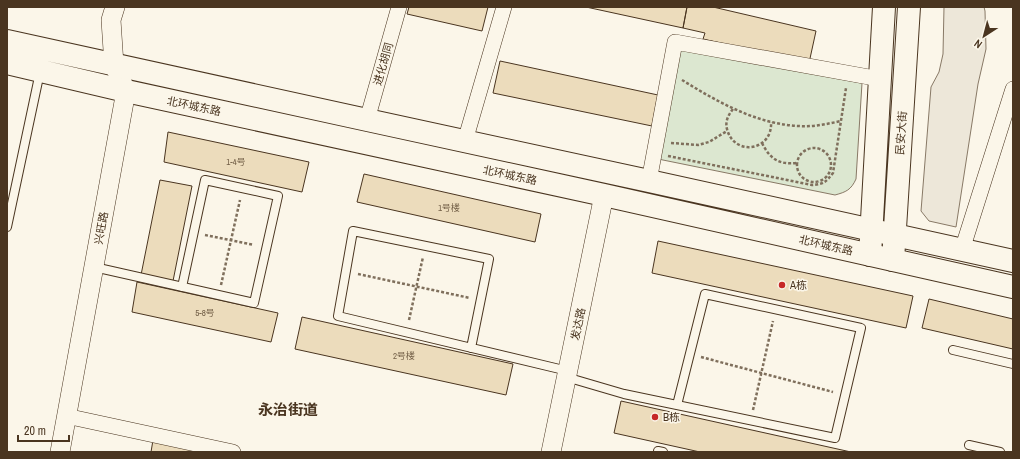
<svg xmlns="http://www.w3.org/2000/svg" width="1020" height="459" font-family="'Archivo Narrow','Noto Sans SC',sans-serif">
<rect width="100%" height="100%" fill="#fbf6e9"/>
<path fill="#dce7d0" stroke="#887966" d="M680 49 862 83 856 179C851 190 846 192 835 195L658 159Z"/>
<path fill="#ede7d9" stroke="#887966" d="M944 7H984L985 11 986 49 978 84 956 227 929 221 921 211 931 87 939 72 943 54Z"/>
<path fill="#ecdcbc" stroke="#4a3520" d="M409 7H488L482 31 407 14Z
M586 7H687L683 28Z
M687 7H713L816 31 809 63 703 39 705 33 683 28Z
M500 61 658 95 652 126 493 93Z
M168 132 309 162 302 192 164 162Z
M364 174 541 214 535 242 357 202Z
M160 180 192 186 173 281 141 275Z
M658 241 913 296 906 328 652 273Z
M137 282 278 313 271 342 132 312Z
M929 299 1013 319V349L922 328Z
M302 317 513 364 506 395 295 349Z
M621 401 851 452H700L614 433Z
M153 440 207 452H151Z"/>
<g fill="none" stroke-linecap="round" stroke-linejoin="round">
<defs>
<path id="service" d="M7 227 40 72
M94 267 254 303 278 196 205 180 182 287
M471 348 489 259 353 231 338 316 568 371
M953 350 1013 364
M566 377 624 394 835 438 861 328 705 294 677 405
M969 445 1000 452
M658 452V451L663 452"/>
<path id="minor" d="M367 120 399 7
M465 141 504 7
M649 181 675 42 880 79
M962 250 1013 89
M66 416 233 452"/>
<path id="tertiary" d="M60 452 126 91 114 65 111 20 115 7
M551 452 604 195"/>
<path id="secondary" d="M870 255 884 7
M893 260 909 7"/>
<path id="primary" d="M7 41 367 120 649 181 1013 261
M7 63 126 91 604 195 1013 287"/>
</defs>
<use href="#service" stroke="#4a3520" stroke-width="10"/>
<use href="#minor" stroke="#4a3520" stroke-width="16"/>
<use href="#tertiary" stroke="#4a3520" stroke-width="20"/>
<use href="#secondary" stroke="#4a3520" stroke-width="24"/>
<use href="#primary" stroke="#4a3520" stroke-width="24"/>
<path stroke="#7f6f5c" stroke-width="2.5" stroke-dasharray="3 2" stroke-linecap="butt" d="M682 80C718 102 756 124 799 126 813 127 827 124 841 121
M733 109C728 115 725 122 727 129 734 157 773 151 771 122
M671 143 698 145 709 142 727 131
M762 143C770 159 779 165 797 163
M797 165a17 17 0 1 1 34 0a17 17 0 1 1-34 0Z
M668 156 812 185C824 184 826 182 833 173L846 88
M205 235 254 245
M358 274 470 298
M221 285 240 200
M409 320 423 257
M701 357 833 392
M753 410 773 321"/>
<use href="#service" stroke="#fbf6e9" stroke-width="8"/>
<use href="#minor" stroke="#fbf6e9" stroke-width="15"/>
<use href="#tertiary" stroke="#fbf6e9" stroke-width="19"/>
<use href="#secondary" stroke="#fbf6e9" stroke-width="22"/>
<use href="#primary" stroke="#fbf6e9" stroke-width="22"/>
</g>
<g fill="#c62828" stroke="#fbf6e9" stroke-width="1.5">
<circle cx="782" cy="285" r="4"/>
<circle cx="655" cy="417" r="4"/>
</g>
<g text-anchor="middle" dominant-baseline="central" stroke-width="3" stroke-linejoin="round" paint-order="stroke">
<g font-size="9" fill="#725f47">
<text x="236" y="162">1-4号</text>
<text x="449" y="208">1号楼</text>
<text x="205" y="313">5-8号</text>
<text x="404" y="356">2号楼</text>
</g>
<g font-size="11" fill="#4a3520" stroke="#fbf6e9">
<text transform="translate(383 64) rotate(-74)">进化胡同</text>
<text transform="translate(194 106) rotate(12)">北环城东路</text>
<text transform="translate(901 133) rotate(-86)">民安大街</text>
<text transform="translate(510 175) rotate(12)">北环城东路</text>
<text transform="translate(101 228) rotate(-80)">兴旺路</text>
<text transform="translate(826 245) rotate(13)">北环城东路</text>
<text transform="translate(578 324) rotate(-78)">发达路</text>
</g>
<g font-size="11" fill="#4a3520" stroke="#fbf6e9" text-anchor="start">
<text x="790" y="285">A栋</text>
<text x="663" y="417">B栋</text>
</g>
<g font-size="15" font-weight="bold" fill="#4a3520" stroke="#fbf6e9">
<text x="288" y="409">永治街道</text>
</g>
</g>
<rect width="1020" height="459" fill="none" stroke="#4a3520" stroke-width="16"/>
<g transform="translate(984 36) rotate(216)" stroke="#fbf6e9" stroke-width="3" paint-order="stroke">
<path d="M0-3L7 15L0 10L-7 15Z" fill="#4a3520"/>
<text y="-6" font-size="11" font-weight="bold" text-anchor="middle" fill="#4a3520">N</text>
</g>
<path d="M18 435v6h51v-6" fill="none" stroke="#4a3520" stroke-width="2"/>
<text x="24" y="435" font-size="12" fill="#4a3520" stroke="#fbf6e9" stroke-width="3" paint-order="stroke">20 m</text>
</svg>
